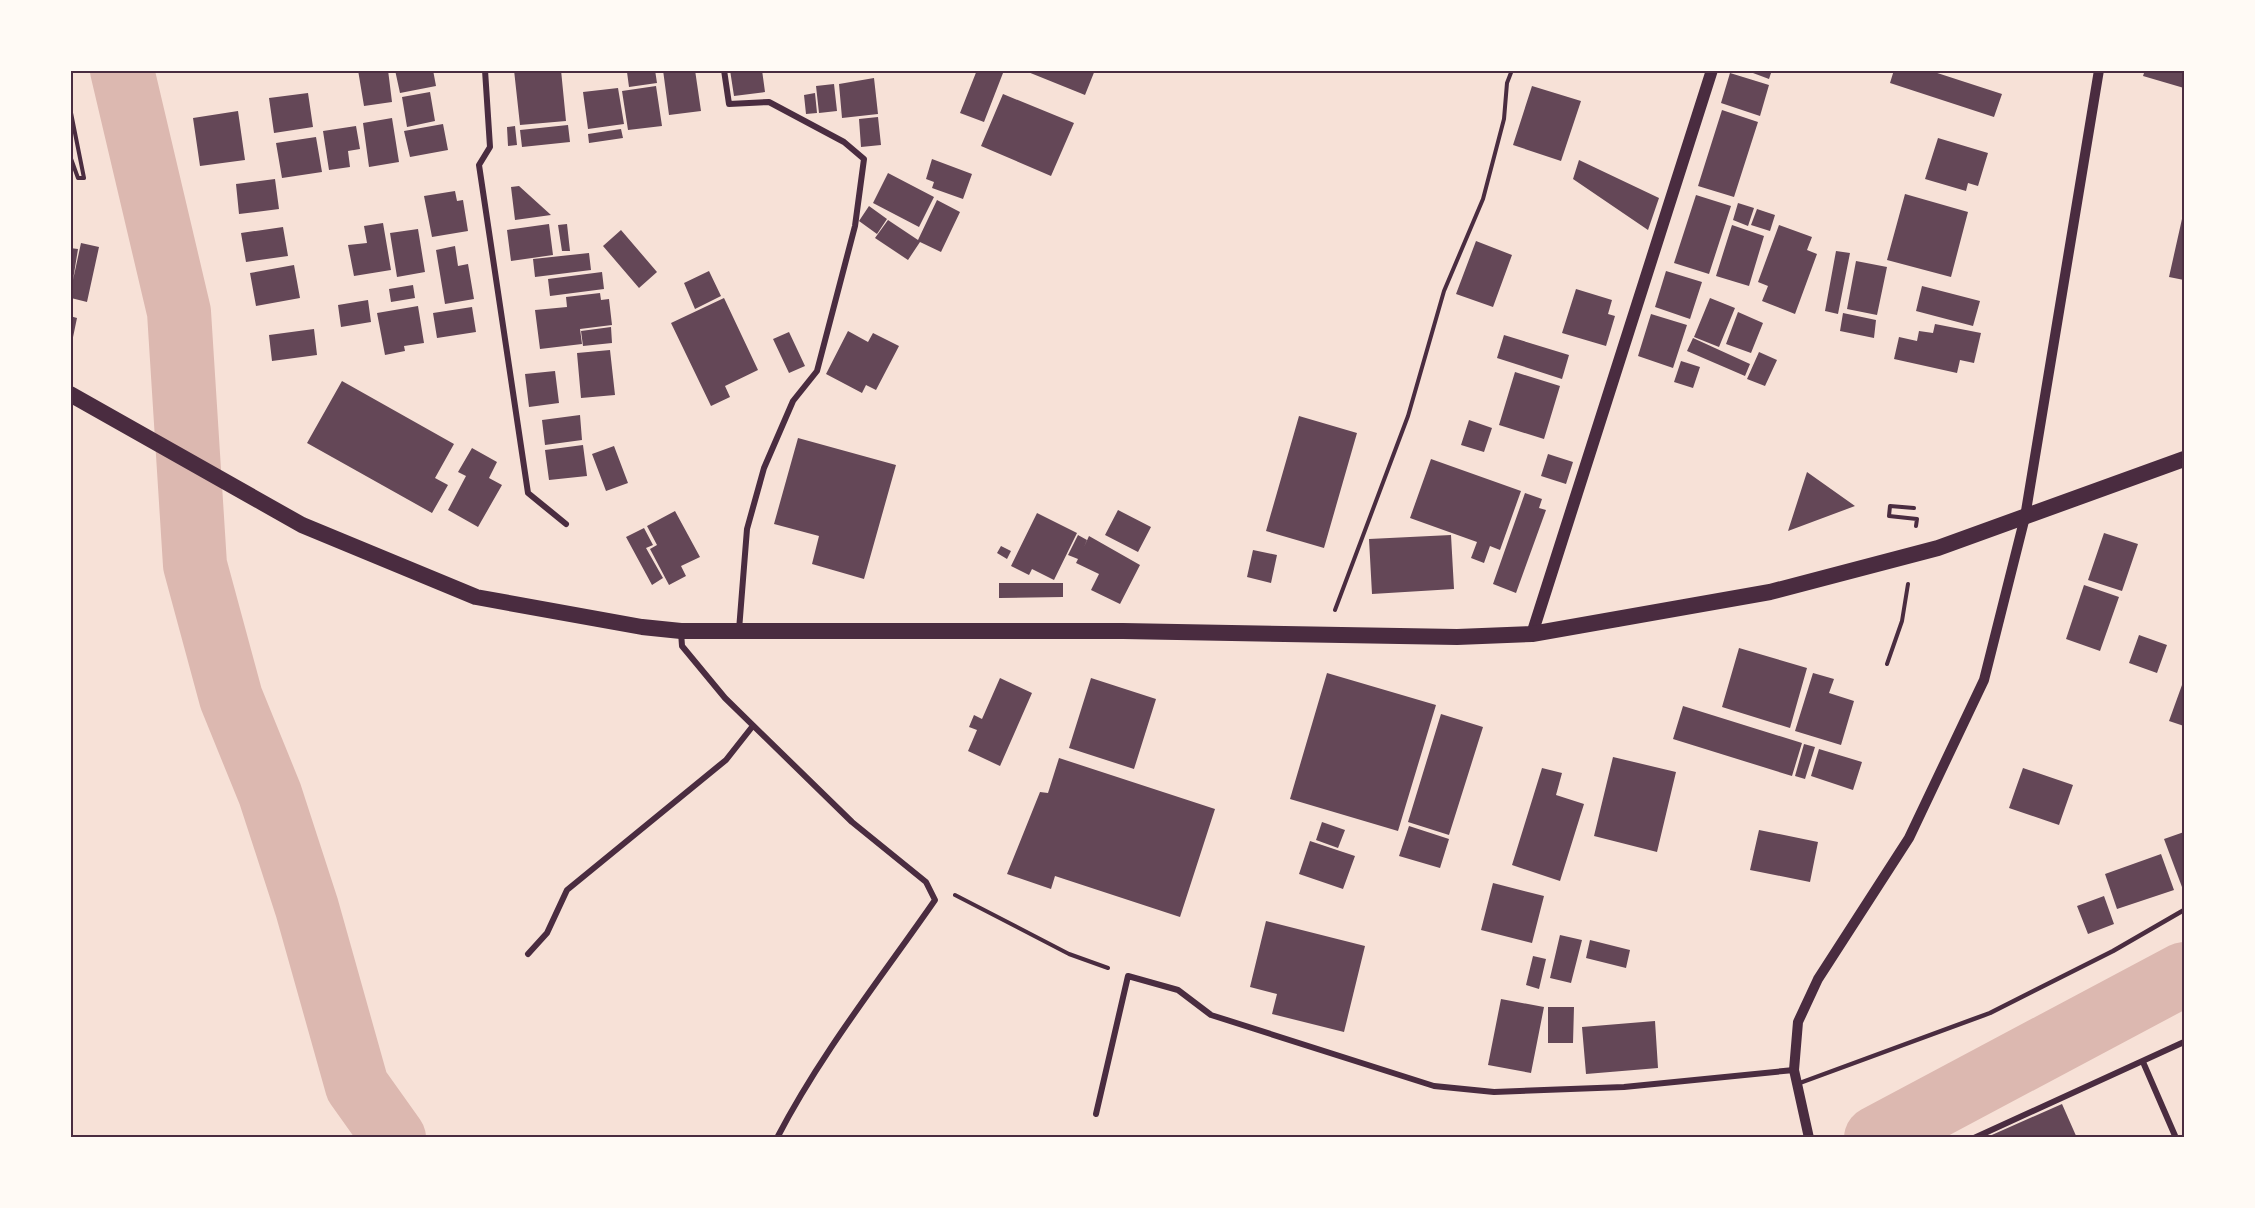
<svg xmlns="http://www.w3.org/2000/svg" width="2255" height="1208" font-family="Roboto,sans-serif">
<rect width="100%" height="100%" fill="#f7e1d7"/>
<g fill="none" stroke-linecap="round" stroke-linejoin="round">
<path stroke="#dcb8b0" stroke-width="64" d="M122 70 179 312 195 565 231 698 270 794 307 908 357 1086 394 1138
M1876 1138 2184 974"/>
</g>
<path fill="#644757" d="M358 70H388L392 102 364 106Z
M395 70H433L436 86 400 93Z
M514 70H561L566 121 520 125Z
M655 70 657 83 629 87 627 72Z
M663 70H695L701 111 669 115Z
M730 70H762L765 92 734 96Z
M977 70 1003 73 984 122 960 113Z
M1023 70H1095L1085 95Z
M1745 70H1772L1769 79Z
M1894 70H1928L2002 94 1994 117 1890 83Z
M2145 70H2184V88L2143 76Z
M1730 73 1769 85 1760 116 1721 103Z
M874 78 878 114 842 118 839 84Z
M834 84 837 111 819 113 816 86Z
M656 86 662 126 628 130 622 91Z
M1532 86 1581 101 1561 161 1513 145Z
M618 88 624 124 588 129 583 92Z
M430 92 435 121 407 127 402 97Z
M308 93 313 127 274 133 269 98Z
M815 93 817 113 806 114 804 95Z
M1003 94 1074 123 1051 176 981 146Z
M1722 110 1758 122 1734 197 1698 186Z
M238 111 245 160 200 166 193 118Z
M878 117 881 145 861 147 859 119Z
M392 118 399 162 369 167 363 123Z
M443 124 448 150 410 157 404 131Z
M568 125 570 142 522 147 520 130Z
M356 126 360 149 348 151 350 167 329 170 323 131Z
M515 126 517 145 508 146 507 127Z
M621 129 623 138 589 143 588 134Z
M316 137 322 172 282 178 276 143Z
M1938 138 1988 153 1978 186 1968 183 1966 191 1925 179Z
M932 159 972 174 963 199 932 188 934 182 926 179Z
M1579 160 1659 198 1648 230 1573 179Z
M888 173 934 197 919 227 873 203Z
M275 179 279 209 239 214 236 184Z
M519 186 551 215 515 220 511 187Z
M455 191 457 201 463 200 468 231 432 237 424 196Z
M1905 194 1968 212 1951 277 1887 260Z
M1696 195 1731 206 1709 274 1674 263Z
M937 200 960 212 941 252 920 242 908 260 875 238 888 220 918 240Z
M1738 203 1754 208 1748 226 1733 220Z
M869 206 887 219 877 234 859 221Z
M1757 209 1775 215 1770 231 1751 225Z
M2184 210V280L2169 277Z
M383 223 391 270 354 276 348 245 367 243 364 226Z
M549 224 553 255 511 261 507 230Z
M567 224 570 251H562L558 225Z
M1732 225 1764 236 1749 286 1716 276Z
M1779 225 1812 237 1807 250 1817 254 1795 314 1762 301 1768 286 1758 282Z
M283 227 288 256 246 262 241 233Z
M418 229 425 272 397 277 390 233Z
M621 230 657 272 639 288 603 246Z
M1476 241 1512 255 1493 307 1456 294Z
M81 243 99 247 87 302 71 298 70 248 78 249 73 280Z
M455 246 458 266 468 264 474 299 445 304 436 250Z
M1836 251 1850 253 1838 314 1825 311Z
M589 253 591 270 535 277 533 259Z
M1856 261 1887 267 1877 315 1847 309Z
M294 265 300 298 256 306 250 273Z
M709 271 721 296 695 309 684 283Z
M1666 271 1702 282 1690 319 1655 307Z
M602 272 604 289 550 296 548 279Z
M413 285 415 298 391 302 389 289Z
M1922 286 1980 301 1973 326 1916 311Z
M1576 289 1612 300 1608 314 1615 316 1606 346 1562 333Z
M600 293 601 300 609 299 612 325 580 329 582 344 540 349 535 310 567 307 566 297Z
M724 298 758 370 725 386 730 397 711 406 671 323Z
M1710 298 1735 308 1719 347 1694 337Z
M368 300 371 322 341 327 338 305Z
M418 306 424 343 404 346 405 351 385 355 377 313Z
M472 307 476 332 437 338 433 313Z
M1738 312 1763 323 1751 353 1726 344Z
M1843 313 1876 320 1874 338 1840 331Z
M1651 314 1687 325 1673 368 1638 356Z
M70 316 77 318 72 342H70Z
M1935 324 1981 333 1974 363 1960 360 1957 373 1894 359 1899 337 1917 341 1919 331 1933 333Z
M611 327 612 343 583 346 581 331Z
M314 329 317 355 272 361 269 335Z
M848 331 868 342 873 333 899 346 876 390 866 385 862 393 826 374Z
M789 332 805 366 789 373 773 339Z
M1504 335 1569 355 1562 379 1497 358Z
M1693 338 1750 364 1745 376 1687 351Z
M610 350 615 395 581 398 577 353Z
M1759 352 1777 360 1765 386 1747 379Z
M1681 361 1700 367 1693 388 1674 382Z
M555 371 559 403 529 407 525 374Z
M1515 372 1560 386 1544 439 1499 425Z
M342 381 454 444 435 478 448 485 432 513 307 443Z
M580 415 582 440 545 445 542 420Z
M1299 416 1357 433 1324 548 1266 531Z
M1469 420 1492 428 1484 452 1461 445Z
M798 438 896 465 864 579 812 564 819 536 774 524Z
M583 445 587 476 549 480 545 450Z
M614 446 628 483 606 491 592 454Z
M472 448 497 462 489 478 502 485 478 527 448 510 466 476 458 472Z
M1548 454 1573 462 1566 484 1541 476Z
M1431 459 1521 491 1500 550 1490 546 1484 563 1471 558 1477 542 1410 518Z
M1807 472 1855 506 1788 531Z
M1525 493 1542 499 1539 508 1546 510 1516 593 1493 584Z
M1118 510 1151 527 1138 552 1105 535Z
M675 511 700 557 681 566 686 576 669 585 650 549 657 545 647 526Z
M1037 513 1077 533 1054 580 1032 569 1029 575 1011 566Z
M644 528 653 545 646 548 663 578 652 585 626 537Z
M2104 533 2138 544 2122 591 2088 580Z
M1078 535 1087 540 1084 547 1089 536 1140 565 1120 604 1091 590 1099 574 1076 563 1078 559 1068 555Z
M1451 535 1454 589 1372 594 1369 539Z
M1001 546 1011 551 1007 559 997 553Z
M1253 550 1277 555 1271 583 1247 577Z
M999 583H1063V597L999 598Z
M2084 585 2119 597 2100 651 2066 639Z
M2139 635 2167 645 2157 673 2129 663Z
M1739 648 1807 668 1790 728 1722 707Z
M1327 673 1436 705 1398 831 1290 799Z
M1813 673 1834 679 1829 693 1854 701 1841 745 1795 731Z
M1000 678 1032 693 1000 766 968 751 977 730 969 727 974 715 982 719Z
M1091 678 1156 699 1134 769 1069 748Z
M2182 685 2184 686V726L2169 721Z
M1683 706 1802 743 1792 776 1673 739Z
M1441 714 1483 727 1449 835 1408 822Z
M1804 744 1815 747 1805 779 1795 776Z
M1819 749 1862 762 1853 790 1811 776Z
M1613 757 1676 772 1657 852 1594 836Z
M1059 758 1215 809 1180 917 1055 876 1051 889 1007 874 1040 792 1048 793Z
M1542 768 1562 773 1556 795 1584 804 1560 881 1512 865Z
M2023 768 2073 785 2059 825 2009 808Z
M1322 822 1345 830 1338 848 1316 840Z
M1409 826 1449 839 1440 868 1399 856Z
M1759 830 1818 842 1810 882 1750 870Z
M2184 832V886L2182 887 2164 839Z
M1310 841 1355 856 1343 889 1299 874Z
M2161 854 2174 890 2117 909 2105 874Z
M1493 883 1544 896 1532 943 1481 930Z
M2104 896 2114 924 2088 934 2077 906Z
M1266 921 1365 946 1344 1032 1272 1014 1277 994 1250 987Z
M1560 935 1582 940 1571 983 1550 978Z
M1590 940 1630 950 1626 968 1586 958Z
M1533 956 1546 959 1539 989 1526 985Z
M1501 999 1544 1007 1531 1073 1488 1065Z
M1548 1007H1574L1573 1043H1548Z
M1655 1021 1658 1068 1586 1074 1582 1027Z
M2062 1104 2077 1138H1985Z"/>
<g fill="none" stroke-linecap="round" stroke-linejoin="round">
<path stroke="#4a2c40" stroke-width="4" d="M70 108 84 178H78L70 156
M1914 508 1890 506 1889 516 1917 519 1916 526
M1335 610 1408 416 1444 291 1483 199 1504 119 1507 83 1512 70
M1887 664 1902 621 1908 584
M955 895 1069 954 1108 968"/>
<path stroke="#4a2c40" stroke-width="4.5" d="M1797 1084 1990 1013 2113 951 2184 910"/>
<path stroke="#4a2c40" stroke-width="6" d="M485 70 490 147 479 165 528 493 566 524
M724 70 729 104 769 102 844 142 864 159 855 226 817 371 793 401 764 468 747 529 739 630
M681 632 682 646 725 698 852 822 926 882 935 900C881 978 821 1053 777 1138
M528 954 547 933 567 890 726 760 752 727
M2143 1062 2176 1138
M1096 1114 1128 976 1178 990 1211 1015 1434 1086 1494 1092 1624 1087 1794 1070
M1974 1138 2184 1042"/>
<path stroke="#4a2c40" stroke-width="10" d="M1809 1138 1794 1070 1798 1022 1818 979 1909 838 1984 680 2025 517 2099 70"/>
<path stroke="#4a2c40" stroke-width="12" d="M1532 634 1712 70"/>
<path stroke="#4a2c40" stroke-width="16" d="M70 394 302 525 476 597 642 627 681 631H1123L1457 637 1532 634 1770 592 1938 548 2184 459"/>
</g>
<rect width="2255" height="1208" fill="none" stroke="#fffaf5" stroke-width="144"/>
<rect x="72" y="72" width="2111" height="1064" fill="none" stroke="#4a2c40" stroke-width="2"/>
</svg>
